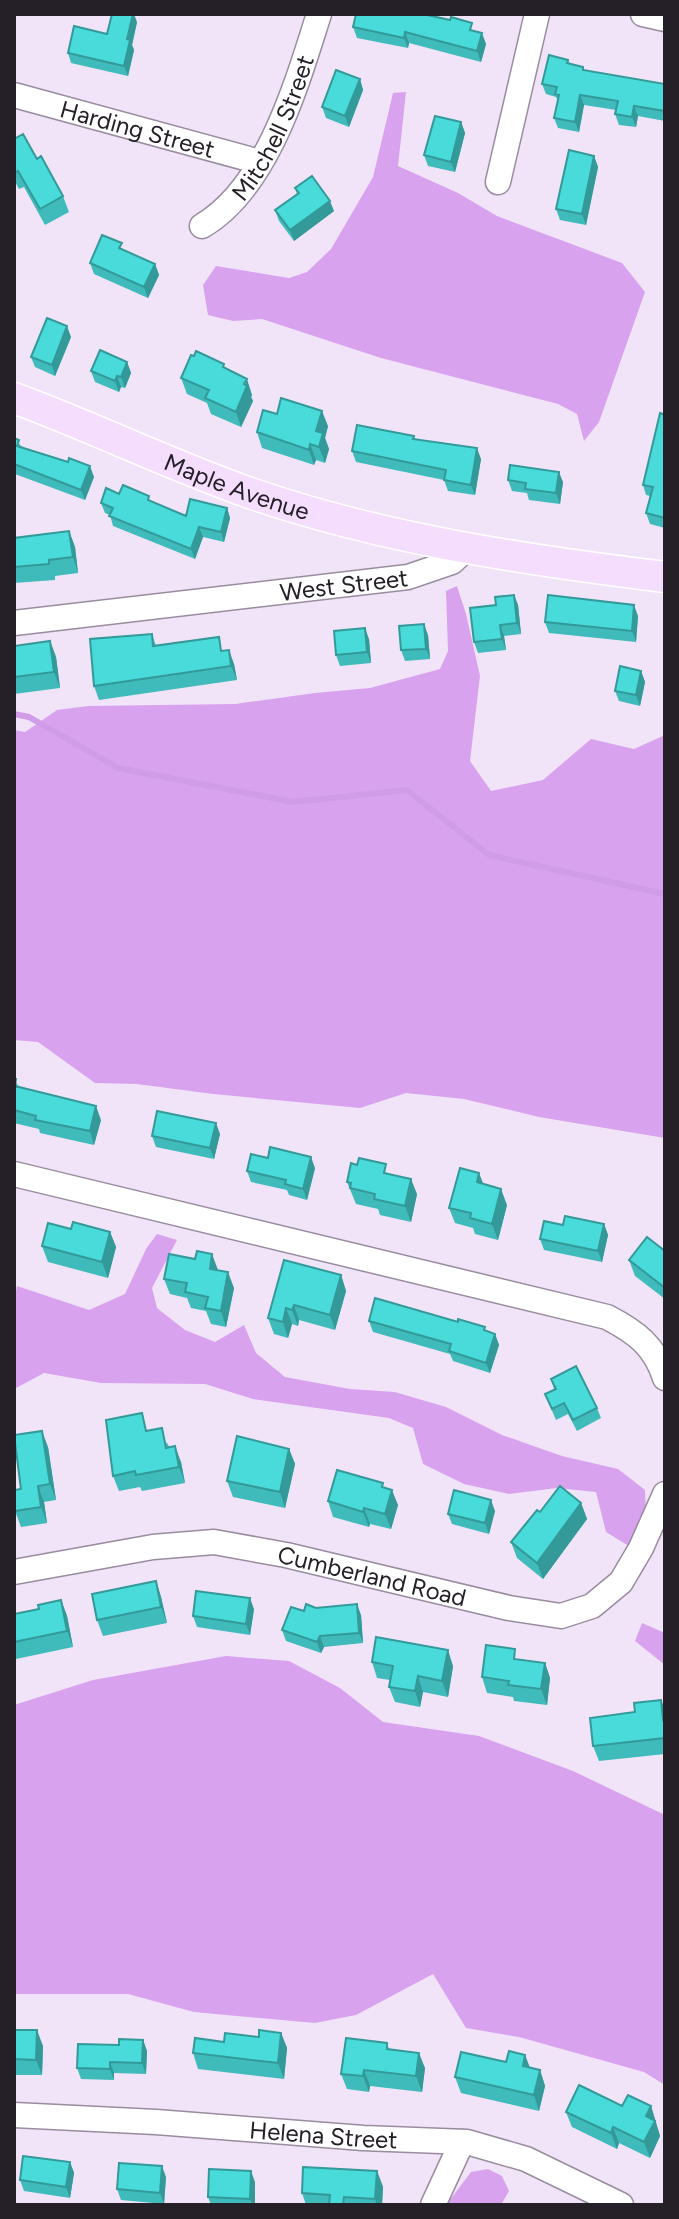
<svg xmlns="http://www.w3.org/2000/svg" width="679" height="2219" font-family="Figtree,sans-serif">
<rect width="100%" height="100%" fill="#f1e4f8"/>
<path fill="#d8a2ef" d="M406 92 398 166 458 193 497 216 622 263 645 292 599 422 584 441 577 414 558 404 381 358 262 319 233 321 208 315 203 285 216 266 289 278 307 272 331 249 373 177 393 93Z
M457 586 466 614 480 676 470 761 491 791 543 780 591 739 634 749 665 735V1138L539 1117 464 1099 406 1093 360 1108 213 1094 137 1084 95 1083 38 1042 14 1040V730L25 732 57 710 88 706 235 704 315 693 370 688 440 669 448 651 446 591Z
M157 1234 177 1240 152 1288 157 1308 185 1330 215 1342 244 1325 256 1353 285 1377 350 1389 395 1392 446 1407 502 1435 562 1456 618 1469 645 1490 646 1517 632 1548 606 1532 596 1492 557 1488 509 1494 464 1484 423 1464 413 1428 389 1418 253 1399 205 1384 101 1383 44 1373 16 1388 14 1393V1301L17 1286 89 1310 125 1294 146 1249Z
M642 1623 665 1633V1665L635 1641Z
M226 1656 289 1661 340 1688 383 1722 479 1736 573 1771 665 1815V2085L644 2072 519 2037 466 2028 433 1974 356 2015 315 2023 194 2012 128 1994H14V1705L93 1680Z
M488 2169 502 2176 509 2191 501 2205H446L471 2172Z"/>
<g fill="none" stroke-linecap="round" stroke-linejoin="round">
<path stroke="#d09be7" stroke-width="6" d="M14 714 29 717 118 768 293 802 407 790 489 855 665 894"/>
<defs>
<g id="minor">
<path d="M643 14 665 19"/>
<path id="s1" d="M14 95 260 162"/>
<path d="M498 182 537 14"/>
<path id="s2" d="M202 226C268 187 297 83 319 14"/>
<path id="s3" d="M14 623 408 577 452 562 468 547"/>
<path d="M14 1174 607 1317C636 1332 655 1346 665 1378"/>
<path id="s4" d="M14 1572 153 1547 214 1542 286 1555 509 1608 561 1616 592 1606 621 1582 641 1548 665 1494"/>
<path id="s5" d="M14 2115 156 2122 363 2138 467 2142 526 2159 621 2205"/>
<path d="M433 2205 462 2142"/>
</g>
<g id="major">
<path id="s6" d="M14 398C93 427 170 465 250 493 383 539 526 560 665 577"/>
</g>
</defs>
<use href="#minor" stroke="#998c9f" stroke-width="27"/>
<use href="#major" stroke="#fff" stroke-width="33"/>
<use href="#minor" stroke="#fff" stroke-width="24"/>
<use href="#major" stroke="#f4ddfd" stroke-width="30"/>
</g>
<path fill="#3fbbbb" d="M137 22 132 45 134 50 128 76 71 63 68 53Z
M353 27 475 32 486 44 481 62 409 43 408 48 357 38Z
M568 60 570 64 585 71 665 84V121L638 116 636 127 619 125 615 114 616 110 584 105 579 132 558 128 554 118 558 101 556 97 546 94 542 84Z
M360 79 363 90 349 127 326 118 322 107Z
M461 122 465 133 455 172 428 166 424 155Z
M14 139 37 159 63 196 69 212 45 225 24 187 19 189 14 180Z
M594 156 598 167 586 225 560 220 556 209Z
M295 188 334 211 294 241 279 221 275 210 297 194Z
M90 263 155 264 159 275 148 298 94 274Z
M71 337 55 376 35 367 31 357Z
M127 362 131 373 125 388 121 387 119 392 95 382 91 371Z
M226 369 252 395 251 397 253 401 241 427 211 414 207 403 187 394 181 378Z
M665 415V528L650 524 646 513 650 496 646 495 643 485Z
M328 426 325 438 329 449 325 463 316 460 314 465 262 448 257 432Z
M414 436 415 439 481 459 475 495 448 491 444 480 356 462 352 451Z
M14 438 22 447 94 477 85 500 15 474 14 477Z
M508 480 563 482 560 504 529 500 527 493 512 491Z
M119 494 151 501 186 516 227 508 230 518 224 542 203 537 195 559 113 526 110 515 105 513 101 503Z
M69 531 75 547 78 573 55 576V580L14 583V538Z
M514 595 518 605 521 634 504 636 506 650 478 653 474 642 496 605Z
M638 616 636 642 549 633 545 622Z
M152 634 156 646 224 651 234 664 237 680 99 700 94 686Z
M428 635 430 659 405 661 401 650Z
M369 639 371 663 340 666 336 655Z
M50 641 56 657 60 688 14 694V646Z
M641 671 645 682 640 706 619 701 615 691Z
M14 1079 19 1087 101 1120 94 1145 40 1133 39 1129 14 1123Z
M220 1134 214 1159 156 1147 152 1136Z
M268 1158 315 1168 307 1200 289 1195 287 1190 251 1182 247 1171Z
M347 1182 417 1194 411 1222 380 1215 378 1209 356 1204Z
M484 1184 507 1205 498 1240 475 1234 473 1228 455 1223 449 1208Z
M604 1224 608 1235 602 1262 544 1250 540 1239 563 1225Z
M71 1229 110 1232 116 1247 108 1278 48 1262 42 1246Z
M665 1251V1299L635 1276 629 1260Z
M218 1270 234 1288 226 1327 211 1324 206 1311 191 1308 187 1298 170 1294 164 1279Z
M341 1275 346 1291 335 1330 299 1320 298 1326 292 1324 288 1338 274 1334 268 1318Z
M369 1321 486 1331 495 1334 499 1345 490 1373 453 1361 450 1354 373 1332Z
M551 1379 597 1408 601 1418 577 1431 568 1414 556 1420 545 1394 554 1389Z
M148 1431 168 1444 169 1447 181 1462 185 1483 142 1491 140 1487 119 1491 113 1476Z
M48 1447 56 1500 44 1502 47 1523 21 1527 15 1511 21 1489Z
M289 1449 295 1464 285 1508 233 1497 227 1481Z
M385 1487 398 1505 391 1529 370 1524 369 1527 333 1517 328 1501Z
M581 1503 587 1519 543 1579 517 1558 511 1542 540 1512Z
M495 1511 489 1534 452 1524 448 1514Z
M156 1581 161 1597 167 1623 103 1636 97 1620Z
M61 1600 67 1616 73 1647 16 1659 14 1654V1614L39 1609Z
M316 1608 361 1615 363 1643 324 1647 321 1653 286 1641 282 1630Z
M254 1609 250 1635 197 1627 193 1616Z
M519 1659 545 1663 550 1678 547 1705 514 1701 513 1697 487 1693 482 1677Z
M372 1662 453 1666 448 1697 423 1692 420 1707 395 1702 389 1687 390 1680 377 1678Z
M661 1700 665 1711V1754L599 1761 593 1746 635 1712Z
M14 2030 43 2046 42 2075H14Z
M281 2033 287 2048 284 2079 198 2069 193 2053 224 2042Z
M143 2040 147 2051 146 2074 114 2073V2080L81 2079 77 2068 119 2045Z
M387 2043 389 2049 425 2068 422 2092 370 2086 369 2092 347 2089 341 2074Z
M525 2055 530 2068 540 2070 545 2086 539 2111 461 2093 455 2077 506 2062Z
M622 2106H651L660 2136 650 2158 619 2143 617 2149 572 2127 566 2112Z
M70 2162 74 2173 70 2198 24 2191 20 2180Z
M377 2171 383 2187 382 2205H306L302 2193Z
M166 2177 164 2204 121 2200 117 2189Z
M255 2182V2205H211L208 2197Z"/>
<path fill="#399" d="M133 14H134L137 22 132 45 134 50 128 76 124 66 127 39Z
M405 32 409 43 408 48 404 38Z
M482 33 486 44 481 62 477 51Z
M360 79 363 90 349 127 345 116Z
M580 95 584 105 579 132 575 122Z
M634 106 638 116 636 127 632 117Z
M461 122 465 133 455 172 451 162Z
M594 156 598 167 586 225 582 214Z
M330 201 334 211 294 241 290 230Z
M155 264 159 275 148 298 144 287Z
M67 326 71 337 55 376 52 365Z
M127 362 131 373 125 388 121 377Z
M117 376 121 387 119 392 115 381Z
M247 379 252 395 251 397 253 401 241 427 236 412Z
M322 411 328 426 325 438 329 449 325 463 319 447 316 431Z
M310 444 316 460 314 465 309 450Z
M477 448 481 459 475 495 471 485Z
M90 466 94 477 85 500 81 490Z
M559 472 563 482 560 504 556 493Z
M227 508 230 518 224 542 221 532Z
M199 527 203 537 195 559 191 549Z
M69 531 75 547 78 573 73 557Z
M514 595 518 605 521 634 517 623Z
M634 605 638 616 636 642 632 631Z
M424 624 428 635 430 659 426 649Z
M500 625 504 636 506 650 502 639Z
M365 628 369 639 371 663 367 652Z
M50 641 56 657 60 688 54 672Z
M229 650 234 664 237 680 231 666Z
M641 671 645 682 640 706 636 695Z
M96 1106 101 1120 94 1145 90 1131Z
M216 1123 220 1134 214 1159 210 1148Z
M311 1157 315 1168 307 1200 303 1189Z
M479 1173 485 1188 477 1182Z
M411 1179 417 1194 411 1222 405 1206Z
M501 1189 507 1205 498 1240 492 1224Z
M604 1224 608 1235 602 1262 598 1251Z
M110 1232 116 1247 108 1278 102 1262Z
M212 1254 218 1270 210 1269Z
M228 1272 234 1288 226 1327 221 1311Z
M341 1275 346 1291 335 1330 330 1315Z
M294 1305 299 1320 298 1326 292 1310Z
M286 1308 292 1324 288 1338 283 1322Z
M495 1334 499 1345 490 1373 486 1363Z
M42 1431 48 1447 56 1500 50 1484Z
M175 1446 181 1462 185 1483 179 1467Z
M289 1449 295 1464 285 1508 280 1492Z
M38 1486 44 1502 47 1523 41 1507Z
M392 1490 398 1505 391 1529 385 1514Z
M491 1500 495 1511 489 1534 485 1523Z
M581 1503 587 1519 543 1579 537 1563Z
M364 1508 370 1524 369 1527 363 1512Z
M156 1581 161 1597 167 1623 161 1607Z
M250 1598 254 1609 250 1635 246 1624Z
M61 1600 67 1616 73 1647 67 1631Z
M357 1604 361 1615 363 1643 359 1633Z
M320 1636 324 1647 321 1653 317 1642Z
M448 1650 453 1666 448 1697 442 1681Z
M545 1663 550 1678 547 1705 541 1689Z
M418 1676 423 1692 420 1707 415 1691Z
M661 1700 665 1711V1725L663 1720Z
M37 2030 43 2046 42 2075 36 2060Z
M281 2033 287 2048 284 2079 278 2063Z
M143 2040 147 2051 146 2074 142 2063Z
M419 2053 425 2068 422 2092 416 2076Z
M525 2055 531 2071 523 2066Z
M110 2062 114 2073V2080L110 2069Z
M364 2070 370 2086 369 2092 363 2076Z
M540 2070 545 2086 539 2111 534 2095Z
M651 2106 660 2136 650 2158 644 2142 646 2116Z
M613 2127 619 2143 617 2149 611 2133Z
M70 2162 74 2173 70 2198 66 2187Z
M162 2166 166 2177 164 2204 160 2193Z
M251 2171 255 2182V2205H253L250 2199Z
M377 2171 383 2187 382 2205H377L375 2199Z"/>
<path fill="#49dada" stroke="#399" stroke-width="2" d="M112 14H133L127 39 130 40 124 66 68 53 74 26 107 34Z
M356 14H423L450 20 451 17 472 23 470 30 482 33 477 51 405 32 404 38 353 27Z
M549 55 568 60 567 63 583 67V70L665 84V111L634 106 632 117 615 114 618 101 580 95 575 122 554 118 559 95 555 94 557 87 542 84Z
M336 70 360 79 345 116 322 107Z
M435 116 461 122 451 162 424 155Z
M23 134 37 159 41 156 63 196 40 209 18 171 14 173V139Z
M569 150 594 156 582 214 556 209Z
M312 176 330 201 290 230 275 210 299 193 295 188Z
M102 235 122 243 119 248 155 264 144 287 90 263Z
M47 318 67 326 52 365 31 357Z
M100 350 127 362 121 377 117 376 115 381 91 371Z
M196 351 224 364 223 367 247 379 244 384 247 386 236 412 205 398 209 390 181 378 191 355 194 356Z
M281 398 322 411 316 431 323 433 319 447 310 444 309 450 257 432 263 410 277 414Z
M660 413 665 415V518L646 513 653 487 643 485Z
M357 425 414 436 413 439 477 448 471 485 444 480 446 470 352 451Z
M14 438 19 440 17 446 68 462 69 458 90 466 81 490 14 464Z
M510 465 559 472 556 493 525 489 526 483 508 480Z
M123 485 149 496 148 500 186 516 190 499 227 508 221 532 199 527 191 549 109 516 113 508 101 503 106 488 119 494Z
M69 531 73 557 49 560V564L14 567V538Z
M514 595 517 623 500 625 502 639 474 642 470 608 496 605 495 597Z
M548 595 634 605 632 631 545 622Z
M424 624 426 649 401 650 399 626Z
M365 628 367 652 336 655 334 631Z
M152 634 153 646 219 637 221 651 229 650 231 666 94 686 90 639Z
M50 641 54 672 14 677V646Z
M620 666 641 671 636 695 615 691Z
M14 1079H16L15 1086 96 1106 90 1131 35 1120 36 1116 14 1110Z
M157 1111 216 1123 210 1148 152 1136Z
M270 1147 311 1157 303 1189 285 1184 286 1180 247 1171 251 1154 268 1158Z
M359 1158 386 1164 384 1173 411 1179 405 1206 374 1199 375 1194 350 1188 351 1183 347 1182 351 1163 357 1165Z
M460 1168 479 1173 477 1182 501 1189 492 1224 470 1218 471 1213 449 1208Z
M565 1216 604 1224 598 1251 540 1239 544 1221 563 1225Z
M73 1222 110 1232 102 1262 42 1246 48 1223 71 1229Z
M647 1237 665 1251V1288L629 1260Z
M197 1251 212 1254 210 1269 228 1272 221 1311 205 1308 208 1297 185 1292 187 1283 164 1279 169 1254 195 1259Z
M284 1260 341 1275 330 1315 294 1305 292 1310 286 1308 283 1322 268 1318Z
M375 1298 458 1322V1319L485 1327 484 1330 495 1334 486 1363 449 1351 451 1344 369 1321Z
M576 1366 597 1408 573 1420 564 1403 552 1409 545 1394 556 1389 551 1379Z
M142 1413 146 1431 162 1428 166 1448 175 1446 179 1467 136 1475 135 1471 113 1476 106 1420Z
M42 1431 50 1484 38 1486 41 1507 15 1511 14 1490 21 1489 14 1435Z
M237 1436 289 1449 280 1492 227 1481Z
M337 1470 383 1483 382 1487 392 1490 385 1514 364 1508 363 1512 328 1501Z
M560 1486 581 1503 537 1563 511 1542 537 1510 540 1512Z
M454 1490 491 1500 485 1523 448 1514Z
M156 1581 161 1607 97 1620 92 1594Z
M196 1591 250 1598 246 1624 193 1616Z
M61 1600 67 1631 14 1642V1614L39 1609 38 1605Z
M306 1604 316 1608 357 1604 359 1633 320 1636 317 1642 282 1630 291 1607 304 1611Z
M376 1637 448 1650 442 1681 418 1676 415 1691 389 1687 393 1666 372 1662Z
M486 1645 515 1649 514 1659 545 1663 541 1689 508 1685 509 1681 482 1677Z
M661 1700 663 1720 665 1719V1738L593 1746 590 1718 635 1712 634 1703Z
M14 2030H37L36 2060 14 2059Z
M259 2030 281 2033 278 2063 193 2053 195 2038 224 2042 225 2033 259 2037Z
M346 2038 387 2043V2049L419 2053 416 2076 364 2070 363 2076 341 2074Z
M119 2039 143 2040 142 2063 110 2062V2069L77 2068 78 2044 119 2045Z
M509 2051 525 2055 523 2066 540 2070 534 2095 455 2077 461 2052 506 2062Z
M579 2085 622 2106 628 2095 651 2106 646 2116 655 2121 644 2142 613 2127 611 2133 566 2112Z
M23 2156 70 2162 66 2187 20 2180Z
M119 2163 162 2166 160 2193 117 2189Z
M303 2167 377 2171 375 2199 344 2197 343 2205H329L330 2195 302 2193Z
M209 2169 251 2171 250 2199 208 2197Z"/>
<g text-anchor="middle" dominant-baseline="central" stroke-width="7" stroke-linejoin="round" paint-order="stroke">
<g font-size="24" fill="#252027" stroke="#f1e4f8">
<text stroke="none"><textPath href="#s2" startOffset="124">Mitchell Street</textPath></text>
<text stroke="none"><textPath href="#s1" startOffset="128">Harding Street</textPath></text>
<text stroke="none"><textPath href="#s6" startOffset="240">Maple Avenue</textPath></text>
<text stroke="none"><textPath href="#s3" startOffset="332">West Street</textPath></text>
<text stroke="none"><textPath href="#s4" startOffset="364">Cumberland Road</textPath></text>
<text stroke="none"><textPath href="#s5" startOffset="310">Helena Street</textPath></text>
</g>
</g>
<rect width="679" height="2219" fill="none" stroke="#252027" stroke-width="32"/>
</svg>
